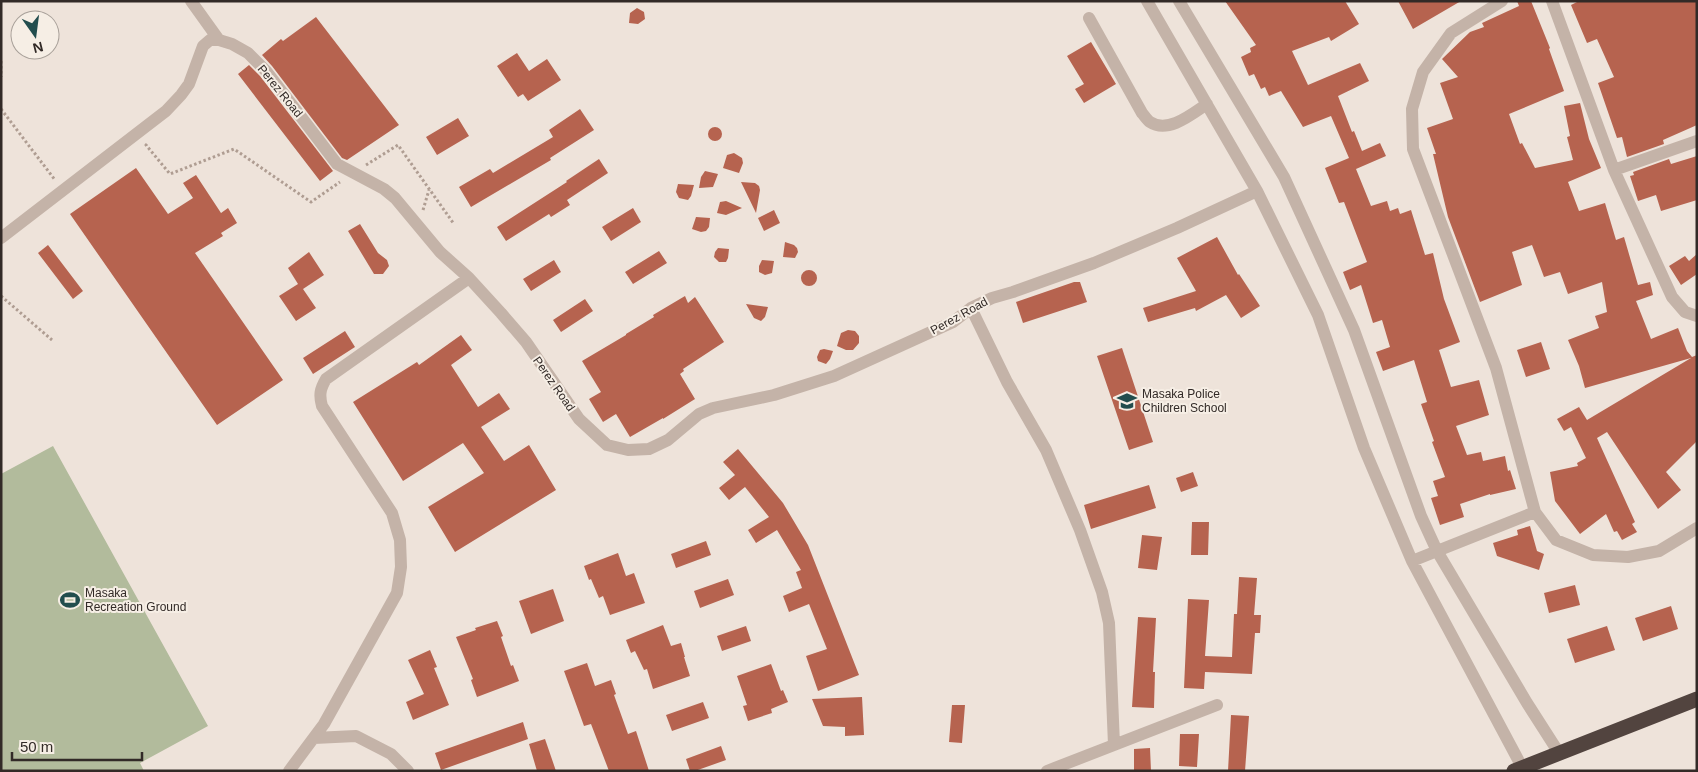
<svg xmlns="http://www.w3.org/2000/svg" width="1698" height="772" font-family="Helvetica,sans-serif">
<rect width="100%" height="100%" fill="#eee3da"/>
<path fill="#b2bb9c" d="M53 446 208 726 140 763 144 771H1V474Z"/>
<path fill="#b6634f" d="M1225 1H1345L1359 24 1331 41 1329 37 1292 51 1308 85 1360 63 1369 81 1338 96 1352 132 1354 131 1362 151 1380 143 1386 156 1356 169 1371 206 1387 201 1390 211 1398 208 1400 214 1411 210 1425 255 1433 253 1444 299 1460 342 1439 350 1451 387 1479 380 1489 415 1456 426 1467 455 1481 452 1483 461 1505 456 1508 471 1510 470 1516 489 1490 495V494L1460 504 1464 517 1440 525 1431 498 1438 496 1433 481 1445 477 1432 442 1434 441 1421 404 1427 402 1414 360 1383 371 1376 352 1390 347 1382 320 1373 323 1361 285 1350 290 1343 272 1367 262 1344 202 1339 203 1325 168 1349 158 1331 116 1303 127 1281 91 1269 96 1265 87 1261 89 1254 74 1249 76 1241 57 1251 52 1250 48 1256 45Z
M1398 1H1461L1413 29Z
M1517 1H1531L1550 48 1549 49 1564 91 1509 114 1520 144 1522 143 1535 168 1573 160 1567 137 1570 136 1564 106 1580 103 1589 139 1601 168 1568 182 1579 211 1605 203 1616 240 1624 237 1638 285 1650 282 1653 295 1636 301 1651 339 1678 328 1687 351 1692 357 1697 355V441L1666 472 1681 490 1658 509 1607 432 1597 438 1635 522 1632 524 1637 532 1622 540 1617 531 1614 532 1606 514 1580 534 1555 501 1550 472 1578 466 1577 463 1586 458 1571 427 1564 431 1557 419 1579 407 1587 420 1691 358 1585 388 1579 366 1568 340 1599 328 1595 316 1607 312 1602 282 1568 294 1560 272 1544 277 1532 245 1512 252 1522 285 1480 302 1448 217 1433 154H1436L1427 128 1453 119 1440 83 1458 77 1442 59 1470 32 1484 27 1482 23 1519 6Z
M1579 1H1697V125L1663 140 1664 144 1627 157 1622 137 1617 138 1598 83 1614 77 1597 39 1587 43 1571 5Z
M637 8 644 12 645 19 638 24 629 23 630 13Z
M316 17 399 125 347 160 342 158 272 66 262 55 281 39 283 41Z
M1091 42 1116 84 1084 103 1075 89 1084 84 1067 56Z
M517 53 529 71 547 59 561 80 528 101 523 94 518 97 497 66Z
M249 65 260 76 333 171 320 181 238 74Z
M580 109 594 130 550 158 551 160 471 207 459 187 490 169 493 173 553 137 549 130Z
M458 118 469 136 437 155 426 137Z
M708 134a7 7 0 1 1 14 0a7 7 0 1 1-14 0Z
M734 153 742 158 743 163 739 173 723 168 727 155Z
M1697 156V200L1661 211 1656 195 1638 201 1630 176 1634 175 1633 172 1669 159 1671 164Z
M599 159 608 173 567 200 570 205 551 217 549 214 506 241 497 227 567 182 566 181Z
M136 168 168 214 193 198 183 183 196 175 221 213 228 208 237 223 221 233 223 236 195 253 283 380 217 425 70 214Z
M705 171 718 174 713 187 699 188 701 177Z
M741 182 755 183 759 186 760 190 756 213Z
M678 184 694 185 691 196 688 200 679 198 676 192Z
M726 201 742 208 726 215 717 213 720 202Z
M633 208 641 222 611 241 602 227Z
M774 210 780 223 764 231 758 218Z
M696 217 710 218 709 227 706 231 701 232 692 229Z
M360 224 378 253 387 260 389 266 383 274H374L348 231Z
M1217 237 1238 275 1239 274 1260 306 1241 318 1226 295 1196 311 1195 308 1148 322 1143 308 1196 291 1177 258Z
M785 242 794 245 797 248 798 252 795 258 783 257Z
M48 245 83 291 73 299 38 253Z
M718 248 729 249 728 258 726 262H719L714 257 715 252Z
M659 251 667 263 633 284 625 272Z
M309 252 324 275 303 289 316 308 296 321 279 296 298 284 288 268Z
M1697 254V274L1681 285 1669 266 1685 256 1689 261Z
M554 260 561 272 531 291 523 279Z
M762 260 774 261 772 273 765 275 759 272V266Z
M801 278a8 8 0 1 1 16 0a8 8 0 1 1-16 0Z
M1074 282H1080L1087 302 1023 323 1016 302Z
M685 296 688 303 695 297 724 342 683 369 684 371 680 374 695 399 663 419V418L630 437 616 414 603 422 589 399 601 392 582 361 626 335V334L654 317 653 315Z
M585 299 593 311 561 332 553 320Z
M746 304 768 307 765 317 761 321 754 318Z
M848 330 855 331 859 336V343L853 350H846L837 346 841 333Z
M345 331 355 347 313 374 303 358Z
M461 335 472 350 451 365 478 407 499 393 510 409 481 427 504 461 529 445 556 490 455 552 428 507 484 473 463 443 403 481 353 402 417 362 419 365Z
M1541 342 1550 369 1526 377 1517 350Z
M1122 348 1153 442 1129 450 1097 356Z
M824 349 833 351 830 359 826 364 818 361 817 357 820 350Z
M738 449 783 503 808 545 859 675 818 691 806 656 827 649 809 604 789 612 783 596 802 588 796 572 801 570 777 530 756 543 748 530 769 517 745 487 729 500 719 488 735 475 723 462Z
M1193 472 1198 486 1181 492 1176 478Z
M1149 485 1156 508 1091 529 1084 505Z
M1192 522H1209L1208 555H1191Z
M1530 526 1537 551 1544 554 1539 570 1497 556 1493 543 1518 535 1517 530Z
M1142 535 1162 537 1157 570 1138 568Z
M706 541 711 555 676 568 671 554Z
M618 553 626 576 634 573 645 603 610 615 603 596 599 598 591 579 589 580 584 566Z
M1239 577 1257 578 1254 615H1261L1260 633H1255L1252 674 1205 672 1204 689 1184 688 1188 599 1209 600 1205 656 1232 657 1234 614H1237Z
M728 579 734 595 700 608 694 591Z
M1575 585 1580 605 1549 613 1544 593Z
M553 589 564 621 531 634 519 601Z
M1671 606 1678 629 1643 641 1635 618Z
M1138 617 1156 618 1153 672H1155L1154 708 1132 707Z
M497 621 503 636 501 637 511 666 513 665 519 681 477 697 471 680 473 679 456 637 476 630 475 628Z
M663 625 671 646 681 643 685 657H684L690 676 653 689 647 669 644 670 635 651 631 653 626 640Z
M746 626 751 641 722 651 717 636Z
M1607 626 1615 650 1575 663 1567 639Z
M430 650 437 667 434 668 449 705 413 720 406 702 424 694 408 660Z
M587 663 595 686 611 680 616 694 614 695 628 734 636 731 649 771H609L591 724 584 726 564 671Z
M771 664 781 691 783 690 788 702 771 709 772 713 748 721 743 706 747 705 737 676Z
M862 697 864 735 845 736V727L823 726 812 699Z
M703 702 709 718 672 731 666 715Z
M952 705H965L962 743 949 742Z
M1231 715 1249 716 1245 771H1228Z
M523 722 528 739 441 770 435 753Z
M1180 734H1199L1197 767 1179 766Z
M545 739 556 771H537L529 744Z
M721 746 726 760 695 771H690L686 759Z
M1150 748 1151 771H1134V749Z"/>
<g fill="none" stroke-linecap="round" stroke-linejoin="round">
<path stroke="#af9d92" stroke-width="3" stroke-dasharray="2.5 2.5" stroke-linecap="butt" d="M1 61V77
M1 109 55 180
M147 144 146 145 170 174 234 149 311 202 340 182
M366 165 398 145 454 224
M423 210 429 190
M1 296 52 340"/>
<path stroke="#c4b3a8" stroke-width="12" d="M191 1 219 40
M1147 1 1257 191 1318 315 1364 448 1412 561 1522 767
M1179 1 1284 177 1354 330 1421 516 1437 551 1527 703 1559 753
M1502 1 1451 33 1423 72 1412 109 1413 149 1496 368 1535 512 1556 540 1593 555 1628 557 1659 551 1697 528
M1552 1 1614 170 1672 297 1685 312 1697 316
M1089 18 1142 113C1144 115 1147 120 1150 122 1168 134 1192 114 1207 104
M1614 170 1697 141
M1 238 166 111 181 95 189 84 203 46 210 40H219L232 44 248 53 266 71 337 164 384 189 395 198 440 252 469 278 501 313 526 342 579 419 607 445 628 450 649 449 668 440 699 414 713 408 774 395 834 376 953 322 971 308 992 298 1013 292 1094 263 1177 228 1257 191
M971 308 1007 382 1046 450 1080 530 1102 592 1109 623 1114 745
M1412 561 1535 512
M314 738 356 736 391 754 408 771
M289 771 324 724 397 593 401 567 400 540 392 513 322 406C319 395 320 389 326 379L469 278
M1047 771 1217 705"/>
<path stroke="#52443f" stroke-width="15" d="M1514 771 1697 699"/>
</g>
<defs>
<symbol id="school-bare" viewBox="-9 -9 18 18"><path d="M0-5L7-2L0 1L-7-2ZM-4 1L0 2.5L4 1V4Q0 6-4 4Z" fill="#224d4e" stroke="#f6eee5" stroke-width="2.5" paint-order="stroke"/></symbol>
<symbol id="stadium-bare" viewBox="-9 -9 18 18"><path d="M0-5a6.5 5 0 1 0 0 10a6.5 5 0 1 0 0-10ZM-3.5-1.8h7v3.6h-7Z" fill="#224d4e" stroke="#f6eee5" stroke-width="2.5" paint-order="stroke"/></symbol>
</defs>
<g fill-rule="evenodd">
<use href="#school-bare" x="1113" y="387" width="28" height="28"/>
<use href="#stadium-bare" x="56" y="586" width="28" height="28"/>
</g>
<g text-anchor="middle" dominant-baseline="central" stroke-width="4" stroke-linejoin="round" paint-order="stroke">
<g font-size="12" fill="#322a27" stroke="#f6eee5">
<text transform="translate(280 91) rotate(51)">Perez Road</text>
<text transform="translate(959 316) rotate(-29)">Perez Road</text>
<text transform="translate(554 384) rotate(55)">Perez Road</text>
</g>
<g font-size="12" fill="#322a27" stroke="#f6eee5" text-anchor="start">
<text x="1142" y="394">Masaka Police<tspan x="1142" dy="14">Children School</tspan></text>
<text x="85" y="593">Masaka<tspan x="85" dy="14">Recreation Ground</tspan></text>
</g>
</g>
<rect width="1698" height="772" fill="none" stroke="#322a27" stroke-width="5"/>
<g transform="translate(35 35) rotate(166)"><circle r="24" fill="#f6eee5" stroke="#a8a099"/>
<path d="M0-4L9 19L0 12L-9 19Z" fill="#224d4e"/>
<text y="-8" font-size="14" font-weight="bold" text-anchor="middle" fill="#322a27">N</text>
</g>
<path d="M12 752v8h130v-8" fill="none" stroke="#322a27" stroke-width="2.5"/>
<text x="20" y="752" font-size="15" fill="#322a27" stroke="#f6eee5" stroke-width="4" paint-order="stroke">50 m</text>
</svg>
